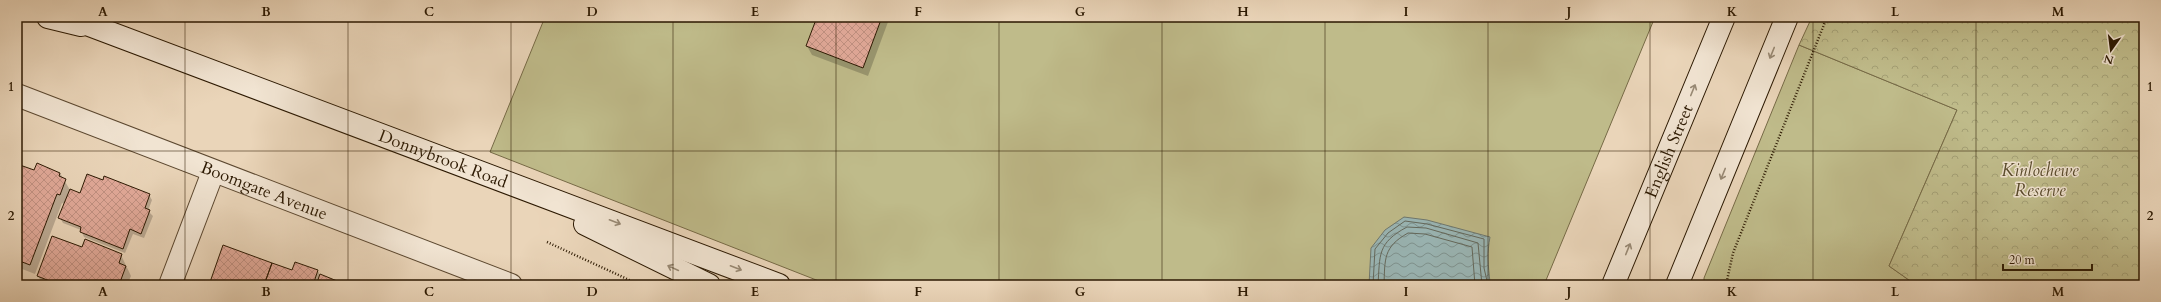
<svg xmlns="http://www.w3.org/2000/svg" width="2161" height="302" font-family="Cardo,serif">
<defs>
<pattern id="forest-crowns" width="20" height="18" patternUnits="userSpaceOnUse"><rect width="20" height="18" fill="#bfbb8a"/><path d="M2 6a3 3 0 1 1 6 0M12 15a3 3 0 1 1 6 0" fill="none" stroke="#a4a075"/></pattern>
<pattern id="water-waves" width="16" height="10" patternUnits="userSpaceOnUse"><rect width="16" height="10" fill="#9ab7b7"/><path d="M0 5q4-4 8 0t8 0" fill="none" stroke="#7e9493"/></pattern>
<pattern id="building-cross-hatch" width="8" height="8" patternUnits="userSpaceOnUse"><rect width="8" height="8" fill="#e1a999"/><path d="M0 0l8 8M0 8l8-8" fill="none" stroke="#c19182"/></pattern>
</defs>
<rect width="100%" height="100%" fill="#ead5b9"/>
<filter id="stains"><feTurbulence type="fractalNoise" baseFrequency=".005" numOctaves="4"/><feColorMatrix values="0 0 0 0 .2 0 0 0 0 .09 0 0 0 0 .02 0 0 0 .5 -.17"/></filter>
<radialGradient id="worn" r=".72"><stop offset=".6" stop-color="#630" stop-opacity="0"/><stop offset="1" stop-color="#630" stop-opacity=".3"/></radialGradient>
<path fill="#bfbb8a" stroke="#766a46" d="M545 17H1655L1544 285H829L490 152Z
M1799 45 1957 110 1889 266 1916 285H1704V278Z"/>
<path fill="url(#forest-crowns)" stroke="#766a46" d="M1812 17H2144V285H1916L1889 266 1957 110 1799 45Z"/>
<path fill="url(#water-waves)" stroke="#6e786f" d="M1404 217 1427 220 1490 237C1487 252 1488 266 1490 282L1495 285H1369L1371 248 1385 230Z"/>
<path fill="#0003" d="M818 17H885L888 22 868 76 812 55 807 46Z
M17 161 20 166 34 171 60 173 70 190 81 194 103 181 149 195 152 200 148 211 153 216 144 238 133 234 125 253 84 237 81 230 63 223 60 218 65 204 62 203 35 274 17 267Z
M83 249 121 255 131 276 127 285H43L38 276Z
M296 263 318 271 320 275 342 285H210L292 271Z"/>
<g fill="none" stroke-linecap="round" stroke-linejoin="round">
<path stroke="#63685c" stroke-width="1" d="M1373 285 1375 249 1388 233 1405 221 1427 224 1484 239V268L1488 285
M1378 285C1380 255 1377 243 1407 227L1426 228 1478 243 1482 285
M1384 285C1385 259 1383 247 1408 233L1425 234 1472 247 1475 285"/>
</g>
<path fill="url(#building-cross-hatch)" stroke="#2c1902" d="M817 17H882L863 68 806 46Z
M37 163 60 173 59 176 66 179 60 195 57 194 30 265 17 260V164L34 170Z
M87 174 103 180 104 176 150 194 145 208 150 210 141 234 130 229 123 249 80 232 81 227 58 218 70 189 80 193Z
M52 236 82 247 85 239 122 254 119 263 126 266 119 285H60L37 276Z
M223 245 272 263 264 285H209Z
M295 262 318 270 313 285H264L272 263 292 270Z
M320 274 342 283 341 285H316Z"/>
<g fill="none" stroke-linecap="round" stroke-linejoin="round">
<defs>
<g id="street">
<path id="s1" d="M17 95 511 285"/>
<path d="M170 285 213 172"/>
</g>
<g id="secondary">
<path d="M48 17 81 25"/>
<path id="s2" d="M68 17 779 285"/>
<path d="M585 224 709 285"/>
<path id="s3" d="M1613 285 1724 17"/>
<path d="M1677 285 1787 17"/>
</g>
</defs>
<use href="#street" stroke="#5c4830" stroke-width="24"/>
<use href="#secondary" stroke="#2c1902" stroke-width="24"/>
<path stroke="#2c1902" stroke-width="2.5" stroke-dasharray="1 2" stroke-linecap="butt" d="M547 242 640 285
M1726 285 1733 253 1827 17"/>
<use href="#street" stroke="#f1e4d2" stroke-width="22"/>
<use href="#secondary" stroke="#f1e4d2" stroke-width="22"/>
</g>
<defs><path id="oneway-shaft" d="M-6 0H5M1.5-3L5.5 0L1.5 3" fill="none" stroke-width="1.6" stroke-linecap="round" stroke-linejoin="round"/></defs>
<g stroke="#988974">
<use href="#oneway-shaft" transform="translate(1772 53) rotate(112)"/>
<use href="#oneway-shaft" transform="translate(1693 90) rotate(-68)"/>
<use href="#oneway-shaft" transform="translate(1723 174) rotate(112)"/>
<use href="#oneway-shaft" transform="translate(615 222) rotate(21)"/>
<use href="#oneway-shaft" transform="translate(1628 249) rotate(-68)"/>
<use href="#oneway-shaft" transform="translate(673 268) rotate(-155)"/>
<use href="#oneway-shaft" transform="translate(736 268) rotate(21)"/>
</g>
<path fill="none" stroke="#2c1902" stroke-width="1" stroke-opacity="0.55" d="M185 17V285M348 17V285M511 17V285M673 17V285M836 17V285M999 17V285M1162 17V285M1325 17V285M1488 17V285M1650 17V285M1813 17V285M1976 17V285M17 151H2144"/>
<g text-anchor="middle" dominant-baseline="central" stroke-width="3" stroke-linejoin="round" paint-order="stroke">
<g font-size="17" fill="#2c1902" stroke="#f1e4d2">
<text stroke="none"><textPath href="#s3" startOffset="145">English Street</textPath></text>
<text stroke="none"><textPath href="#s2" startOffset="401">Donnybrook Road</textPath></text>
<text stroke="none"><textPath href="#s1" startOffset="265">Boomgate Avenue</textPath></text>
</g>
<g font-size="17" font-style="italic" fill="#584a2b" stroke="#f1e4d2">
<text x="2040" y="170">Kinlochewe<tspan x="2040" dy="20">Reserve</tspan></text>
</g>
</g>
<rect width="2161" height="302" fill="none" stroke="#ead5b9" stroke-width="44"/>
<g transform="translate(2111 50) rotate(194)" stroke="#f1e4d2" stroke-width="3" paint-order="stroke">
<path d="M0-3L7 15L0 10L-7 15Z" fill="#2c1902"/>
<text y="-6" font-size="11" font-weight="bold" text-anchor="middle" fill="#2c1902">N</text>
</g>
<path d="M2003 264v6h89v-6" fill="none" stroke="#2c1902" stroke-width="2"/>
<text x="2009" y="264" font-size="12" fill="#2c1902" stroke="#f1e4d2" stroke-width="3" paint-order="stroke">20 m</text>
<rect x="22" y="22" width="2117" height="258" fill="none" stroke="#2c1902" stroke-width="1.5"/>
<g font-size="13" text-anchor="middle" font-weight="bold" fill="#2c1902">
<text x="103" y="16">A</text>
<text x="266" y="16">B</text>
<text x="429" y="16">C</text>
<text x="592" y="16">D</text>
<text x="755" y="16">E</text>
<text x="918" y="16">F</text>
<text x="1080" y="16">G</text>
<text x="1243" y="16">H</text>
<text x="1406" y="16">I</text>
<text x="1569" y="16">J</text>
<text x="1732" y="16">K</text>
<text x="1895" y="16">L</text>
<text x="2058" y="16">M</text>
<text x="11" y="91">1</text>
<text x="2150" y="91">1</text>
<text x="11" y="220">2</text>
<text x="2150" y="220">2</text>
<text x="103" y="296">A</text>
<text x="266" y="296">B</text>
<text x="429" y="296">C</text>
<text x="592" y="296">D</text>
<text x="755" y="296">E</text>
<text x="918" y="296">F</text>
<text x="1080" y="296">G</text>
<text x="1243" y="296">H</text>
<text x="1406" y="296">I</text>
<text x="1569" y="296">J</text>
<text x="1732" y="296">K</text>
<text x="1895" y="296">L</text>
<text x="2058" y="296">M</text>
</g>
<rect width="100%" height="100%" filter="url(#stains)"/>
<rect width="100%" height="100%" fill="url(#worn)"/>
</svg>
